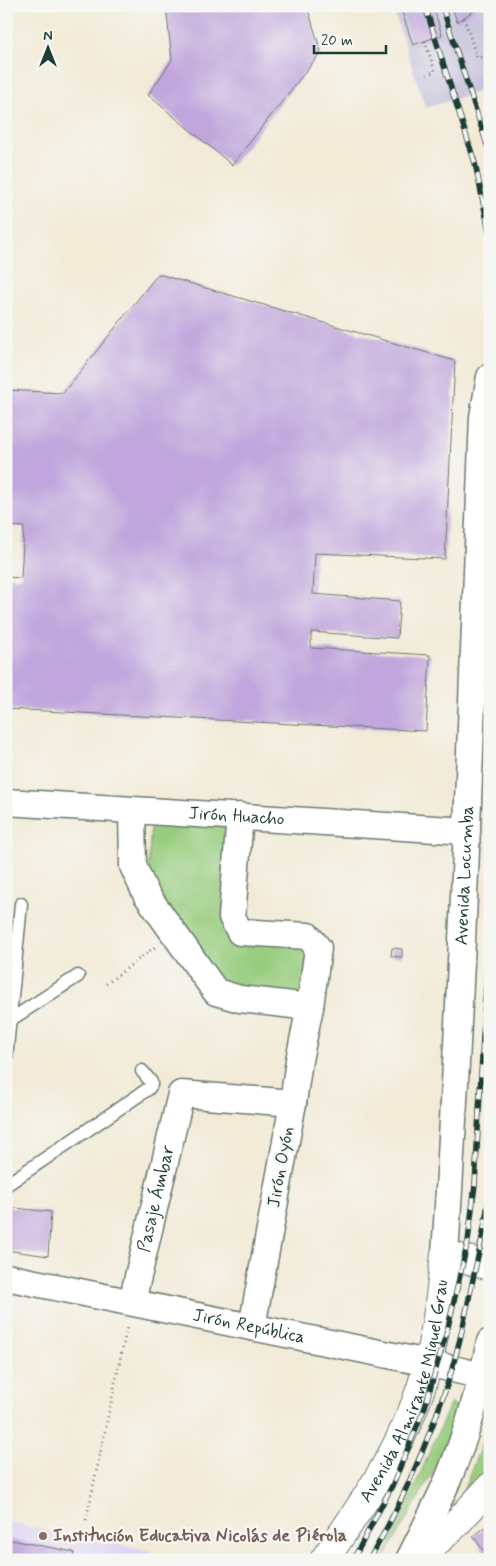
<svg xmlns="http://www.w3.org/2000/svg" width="496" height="1566" font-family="Mynerve,sans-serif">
<rect width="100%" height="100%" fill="#f6f6f2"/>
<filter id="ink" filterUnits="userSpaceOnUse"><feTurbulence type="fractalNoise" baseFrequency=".02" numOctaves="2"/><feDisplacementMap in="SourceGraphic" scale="10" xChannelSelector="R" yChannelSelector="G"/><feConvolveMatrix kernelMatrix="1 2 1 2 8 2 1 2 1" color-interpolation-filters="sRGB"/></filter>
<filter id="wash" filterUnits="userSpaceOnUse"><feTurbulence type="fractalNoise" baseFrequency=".0096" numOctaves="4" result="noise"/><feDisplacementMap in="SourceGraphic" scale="20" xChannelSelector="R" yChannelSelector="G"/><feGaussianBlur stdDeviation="1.12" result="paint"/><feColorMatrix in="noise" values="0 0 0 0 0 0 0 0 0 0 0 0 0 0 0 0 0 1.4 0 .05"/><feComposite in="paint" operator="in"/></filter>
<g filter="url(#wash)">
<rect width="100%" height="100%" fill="#f2ead7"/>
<path fill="#e0d4f4" d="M6 1522 152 1551 150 1560H6Z"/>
<path fill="#c4c0db" d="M392 6H490V88L426 108Z"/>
<path fill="#97cc7e" stroke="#5b8459" d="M151 820 225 823 223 925 311 945 303 996 227 992 147 893Z
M451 1402 461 1411 433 1472 383 1560Z
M490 1423V1469L453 1517Z"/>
<g id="blocks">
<path fill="#c0a6dc" d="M166 6H307L321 52 232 165 148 95 172 60Z
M400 6H433L442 35 413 45Z
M452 6H474L475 10 457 22Z
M158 274 455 361 445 559 315 553 313 594 400 601 397 638 311 632V648L430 655 426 731 6 709V577L21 578 24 527 6 526V390L63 393Z
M392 948 402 949V957L391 956Z
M6 1207 51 1212 48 1256 6 1250Z
M490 1524V1560L473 1536Z
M6 1539 74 1552 73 1560H6Z
M96 1555 116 1559V1560H95Z"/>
</g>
</g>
<g filter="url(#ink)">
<use href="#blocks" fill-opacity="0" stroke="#697a6d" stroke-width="1"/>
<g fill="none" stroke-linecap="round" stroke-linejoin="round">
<defs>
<path id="service" d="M10 1020 78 976
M6 1058 21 904
M6 1185 148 1089 151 1085V1082L142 1071"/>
<g id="minor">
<path id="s1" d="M6 802 467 831"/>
<path d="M132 810 133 866 146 894 216 992 240 999 310 1007"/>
<path d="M240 816 232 917 240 932 308 936 318 948 310 1007 299 1060 293 1103 252 1327"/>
<path id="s2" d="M445 1254C463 975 472 696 483 417L490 377"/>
<path id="s3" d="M6 1277 428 1363 482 1376 490 1375"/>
<path id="s4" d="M132 1302 181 1094 293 1103"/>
<path d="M409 1560C423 1532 437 1505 449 1477 467 1433 480 1388 490 1342"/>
</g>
<g id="secondary">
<path id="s5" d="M324 1560C366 1500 411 1435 428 1363 437 1327 441 1290 445 1254L490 1266"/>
<path d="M416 1560 453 1527 490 1487"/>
</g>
</defs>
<use href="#service" stroke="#697a6d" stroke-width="15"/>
<use href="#minor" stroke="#697a6d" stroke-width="29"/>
<use href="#secondary" stroke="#697a6d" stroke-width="30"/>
<path stroke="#697a6d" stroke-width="3" stroke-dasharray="1 4" stroke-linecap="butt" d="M464 18 477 58 483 57
M425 41 435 71 427 75
M106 984 155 947
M86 1520 127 1327"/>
<use href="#service" stroke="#fff" stroke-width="12"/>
<use href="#minor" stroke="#fff" stroke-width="26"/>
<use href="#secondary" stroke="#fff" stroke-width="28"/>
<defs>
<path id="rail" d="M425 6 475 163 490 236
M442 6 490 154
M353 1560 393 1484 425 1407 448 1327 468 1241 475 1185 490 910
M369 1560C400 1507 424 1451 444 1394 457 1357 465 1318 473 1279 480 1247 488 1215 490 1182"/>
</defs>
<use href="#rail" stroke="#1f3d34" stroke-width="5.5"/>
<use href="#rail" stroke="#f6f6f2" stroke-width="4" stroke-dasharray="11" stroke-linecap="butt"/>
</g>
</g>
<circle fill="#8d6e63" stroke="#f6f6f2" stroke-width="2" cx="43" cy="1536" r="5"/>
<g text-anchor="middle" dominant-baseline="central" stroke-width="4.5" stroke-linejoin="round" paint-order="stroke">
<g font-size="18" fill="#1f3d34" stroke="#f6f6f2">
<text stroke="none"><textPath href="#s1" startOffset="231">Jirón Huacho</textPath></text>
<text stroke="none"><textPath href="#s2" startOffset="379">Avenida Locumba</textPath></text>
<text transform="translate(281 1167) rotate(-80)">Jirón Oyón</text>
<text stroke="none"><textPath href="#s4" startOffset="106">Pasaje Ámbar</textPath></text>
<text stroke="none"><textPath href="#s3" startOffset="248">Jirón República</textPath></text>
<text stroke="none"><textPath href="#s5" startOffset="190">Avenida Almirante Miguel Grau</textPath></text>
</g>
<g font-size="18" font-weight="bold" fill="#785e54" stroke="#f6f6f2" text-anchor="start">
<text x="53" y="1536">Institución Educativa Nicolás de Piérola</text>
</g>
</g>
<rect width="496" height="1566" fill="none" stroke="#f6f6f2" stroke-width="25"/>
<g transform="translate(48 48)" stroke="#f6f6f2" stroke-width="4" paint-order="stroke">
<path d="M0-4L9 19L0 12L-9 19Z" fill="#1f3d34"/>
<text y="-8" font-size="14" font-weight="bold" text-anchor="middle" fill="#1f3d34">N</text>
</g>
<path d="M314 45v8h72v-8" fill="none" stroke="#1f3d34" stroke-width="2.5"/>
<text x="321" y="45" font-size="15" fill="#1f3d34" stroke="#f6f6f2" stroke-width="4" paint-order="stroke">20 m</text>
</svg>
